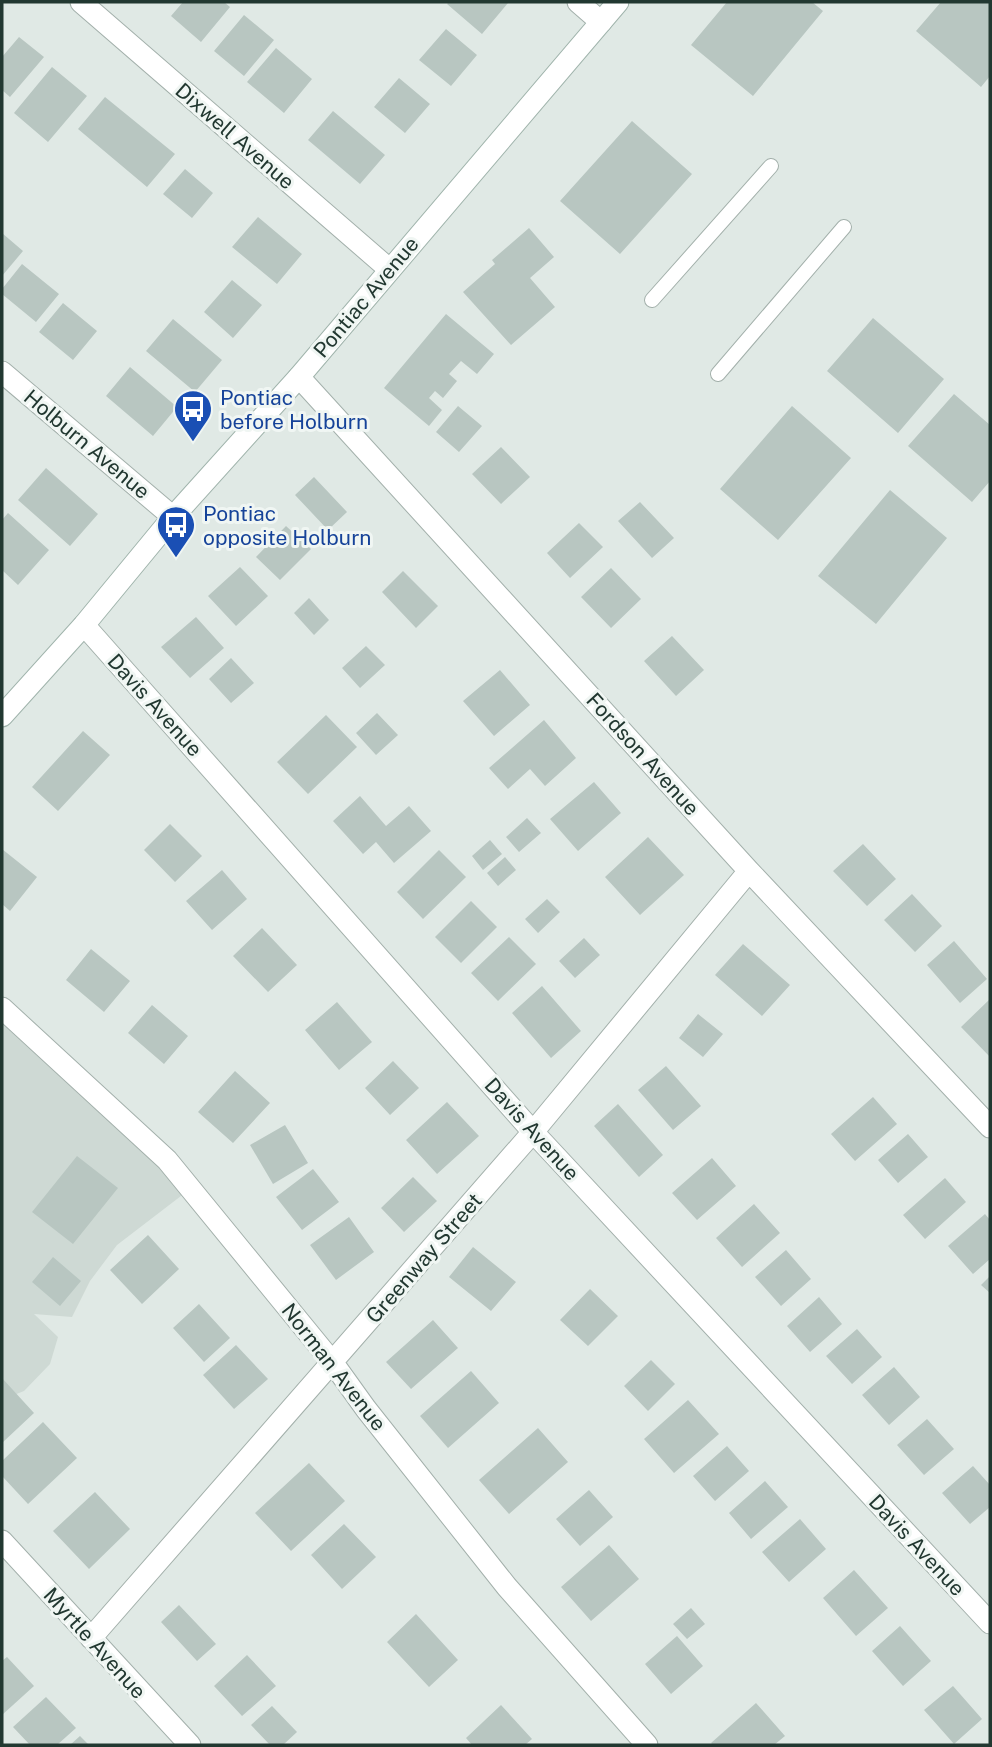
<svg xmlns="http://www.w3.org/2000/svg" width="992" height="1747" font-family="'Public Sans',sans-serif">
<rect width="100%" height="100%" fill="#e0e9e5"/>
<path fill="#ced9d4" d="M2 1011 194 1186 117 1245 90 1281 72 1317 34 1314 58 1337 50 1364 24 1391 4 1399 2 1402Z"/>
<path fill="#b8c6c1" d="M183 2H224L230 7 201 42 171 16Z
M449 2H506L508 3 482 34 447 4Z
M727 2H812L823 11 753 96 691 45Z
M941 2H990V76L981 87 916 31Z
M244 15 274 40 244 76 214 51Z
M446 29 477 55 451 86 419 60Z
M19 37 44 57 10 97 2 90V57Z
M276 48 312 79 284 113 247 82Z
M52 67 87 96 48 142 14 113Z
M399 78 430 104 405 133 374 107Z
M105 97 175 154 147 187 78 129Z
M333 111 385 155 360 184 308 140Z
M632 121 692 174 620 254 560 201Z
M185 169 213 193 192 218 163 194Z
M258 217 302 254 277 284 232 247Z
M529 228 554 257 530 278 555 307 511 345 463 292 495 264 492 260Z
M2 233 23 251 2 276Z
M22 264 59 294 36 322 2 294V289Z
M232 280 262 305 233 338 204 312Z
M63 303 97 331 73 360 39 332Z
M446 314 494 354 477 374 461 361 449 374 457 381 443 398 435 391 429 398 442 410 429 426 384 388Z
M873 318 944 379 898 433 827 371Z
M173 319 222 360 195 392 146 351Z
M130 367 177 407 153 436 106 396Z
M954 394 990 425V481L972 502 908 446Z
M458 406 482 426 459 452 436 432Z
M792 406 851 458 778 540 720 489Z
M501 447 530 477 501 504 472 474Z
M46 468 98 514 70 546 18 500Z
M314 477 347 512 328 530 295 495Z
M890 490 947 538 876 624 818 576Z
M640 502 674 538 652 558 618 521Z
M8 513 49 550 18 585 2 570V520Z
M579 523 603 547 570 578 547 553Z
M286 526 311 549 280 580 256 557Z
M240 567 268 596 236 626 208 596Z
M611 568 641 599 611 628 581 597Z
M403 571 438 606 416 628 382 592Z
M309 598 329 620 314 635 294 613Z
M196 617 224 648 190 678 161 647Z
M672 636 704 670 676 696 644 661Z
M366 646 385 665 360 688 342 668Z
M231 658 254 683 231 703 209 679Z
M500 670 530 705 494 736 463 701Z
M377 713 398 735 376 755 356 733Z
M326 715 357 747 308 794 277 762Z
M544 720 576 758 545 786 530 769 508 789 489 768Z
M83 731 110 755 58 811 32 787Z
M594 782 621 813 578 851 550 819Z
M360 796 386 826 409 806 431 831 394 863 376 842 363 854 333 821Z
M527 818 541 833 519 852 506 837Z
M170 824 202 856 175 882 144 850Z
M648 837 684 875 640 915 605 877Z
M490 840 502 854 483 870 472 856Z
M863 844 896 879 867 906 833 871Z
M2 849 37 877 10 911 2 904Z
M439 850 466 877 423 919 397 892Z
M505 857 516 870 498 886 487 873Z
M222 870 247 899 212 930 186 901Z
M912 894 942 926 915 952 884 920Z
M547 899 560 912 538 933 525 919Z
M471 901 497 927 461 963 435 937Z
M262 928 297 965 268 992 233 956Z
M509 937 536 964 498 1001 471 973Z
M584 938 600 955 575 978 559 961Z
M954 941 987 979 960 1003 927 965Z
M743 944 790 985 762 1016 715 975Z
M91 949 130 981 104 1012 66 980Z
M542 986 581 1031 551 1058 512 1013Z
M990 999V1057L961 1027Z
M337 1002 372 1042 339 1070 305 1030Z
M152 1005 188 1036 164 1064 128 1033Z
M698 1014 723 1034 703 1057 679 1038Z
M393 1061 419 1088 390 1115 365 1088Z
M666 1066 701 1106 673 1130 638 1090Z
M235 1071 270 1103 233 1143 198 1112Z
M873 1097 897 1124 855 1161 831 1134Z
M447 1102 479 1136 437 1174 406 1140Z
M618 1104 663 1155 639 1177 594 1126Z
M285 1125 308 1163 273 1184 250 1145Z
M908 1134 928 1157 898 1183 878 1160Z
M77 1156 118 1188 73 1244 32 1212Z
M712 1158 736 1186 697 1220 672 1193Z
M313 1169 339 1202 302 1230 276 1197Z
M413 1177 437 1201 404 1232 381 1208Z
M945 1178 966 1202 925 1239 903 1215Z
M754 1204 780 1233 742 1267 716 1238Z
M985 1214 990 1220V1259L973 1274 948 1246Z
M349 1217 374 1252 336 1280 310 1245Z
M148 1235 179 1269 142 1304 110 1270Z
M473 1247 516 1282 491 1311 449 1277Z
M786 1250 811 1279 781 1306 755 1277Z
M53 1257 81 1281 60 1306 32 1282Z
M990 1276V1293L981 1285Z
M590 1289 618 1316 588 1346 560 1320Z
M819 1297 842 1324 810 1352 787 1326Z
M199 1304 230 1338 204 1362 173 1328Z
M433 1320 458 1348 411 1389 386 1362Z
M857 1329 882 1357 852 1384 826 1356Z
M236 1345 268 1379 234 1409 203 1375Z
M651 1360 675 1384 648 1411 624 1386Z
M894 1367 920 1397 889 1425 862 1395Z
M471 1371 499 1403 448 1448 420 1416Z
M2 1378 34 1413 2 1443Z
M688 1400 719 1434 674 1473 644 1439Z
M927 1419 954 1449 924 1475 897 1445Z
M43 1422 77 1458 28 1504 2 1476V1461Z
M538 1428 568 1462 509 1514 479 1480Z
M727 1446 749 1471 715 1501 693 1476Z
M309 1463 345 1501 291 1551 255 1513Z
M973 1466 990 1485V1507L970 1524 942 1493Z
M765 1481 788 1507 751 1539 729 1513Z
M589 1490 613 1517 580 1546 556 1519Z
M95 1492 130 1529 89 1569 53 1531Z
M800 1519 826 1549 789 1582 762 1552Z
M344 1524 376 1557 342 1589 311 1555Z
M609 1545 639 1579 591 1621 561 1587Z
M854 1570 888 1608 856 1636 823 1598Z
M179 1605 216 1644 197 1661 161 1622Z
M691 1608 705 1624 687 1639 673 1624Z
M416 1614 458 1660 429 1687 387 1642Z
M900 1626 931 1661 903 1686 872 1651Z
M677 1636 703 1666 671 1694 645 1664Z
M247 1655 276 1686 242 1716 214 1686Z
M7 1657 34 1686 2 1715V1661Z
M953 1686 982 1719 954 1744 924 1710Z
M46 1697 76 1728 57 1745H30L13 1727Z
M756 1703 785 1736 774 1745H713L711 1743Z
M501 1705 532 1739 525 1745H472L466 1738Z
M272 1706 297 1732 283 1745H270L251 1725Z
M80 1736 89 1745H70Z"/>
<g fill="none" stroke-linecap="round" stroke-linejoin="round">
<defs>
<path id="service" d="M652 300 771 166
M718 374 844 227"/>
<path id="minor" d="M81 2 389 269
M578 2 601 22
M2 372 173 517
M299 377 749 871 990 1127
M84 625 533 1132 990 1623
M2 1008 167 1160 333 1363 366 1409 507 1587 647 1745
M2 1541 190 1745
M91 1638 533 1132 749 871"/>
<path id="secondary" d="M2 716 84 625 173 517 299 377 618 2"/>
</defs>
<use href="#service" stroke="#a3b0ab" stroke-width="16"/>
<use href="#minor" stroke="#a3b0ab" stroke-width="23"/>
<use href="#secondary" stroke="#a0b4ac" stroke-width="23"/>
<use href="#service" stroke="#fff" stroke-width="14"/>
<use href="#minor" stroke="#fff" stroke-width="21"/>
<use href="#secondary" stroke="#fff" stroke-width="21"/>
</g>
<defs>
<symbol id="bus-pin" viewBox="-11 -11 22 30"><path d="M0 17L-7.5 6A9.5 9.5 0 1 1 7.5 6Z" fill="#1a4fb4" stroke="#f0f6f3"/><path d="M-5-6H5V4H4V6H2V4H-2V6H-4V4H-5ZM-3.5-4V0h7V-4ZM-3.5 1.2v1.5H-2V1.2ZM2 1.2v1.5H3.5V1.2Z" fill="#fff"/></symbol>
</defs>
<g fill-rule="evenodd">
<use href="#bus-pin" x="171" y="387" width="44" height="60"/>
<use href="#bus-pin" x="154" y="503" width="44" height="60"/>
</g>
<g text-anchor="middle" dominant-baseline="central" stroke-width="6" stroke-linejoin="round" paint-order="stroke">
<g font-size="21" fill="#223831" stroke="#f0f6f3">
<text transform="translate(235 136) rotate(41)">Dixwell Avenue</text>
<text transform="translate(366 297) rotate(-50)">Pontiac Avenue</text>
<text transform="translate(87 444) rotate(40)">Holburn Avenue</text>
<text transform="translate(155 705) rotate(48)">Davis Avenue</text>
<text transform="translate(643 754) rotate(48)">Fordson Avenue</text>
<text transform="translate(532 1129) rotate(48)">Davis Avenue</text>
<text transform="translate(424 1258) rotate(-49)">Greenway Street</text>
<text transform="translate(334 1367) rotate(52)">Norman Avenue</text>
<text transform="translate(917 1545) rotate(47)">Davis Avenue</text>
<text transform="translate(95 1643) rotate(48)">Myrtle Avenue</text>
</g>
<g font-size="21" fill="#164399" stroke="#f0f6f3" text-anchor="start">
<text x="220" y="397">Pontiac<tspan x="220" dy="24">before Holburn</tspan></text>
<text x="203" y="513">Pontiac<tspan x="203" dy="24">opposite Holburn</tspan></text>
</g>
</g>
<rect width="992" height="1747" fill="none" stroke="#223831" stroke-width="7"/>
</svg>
